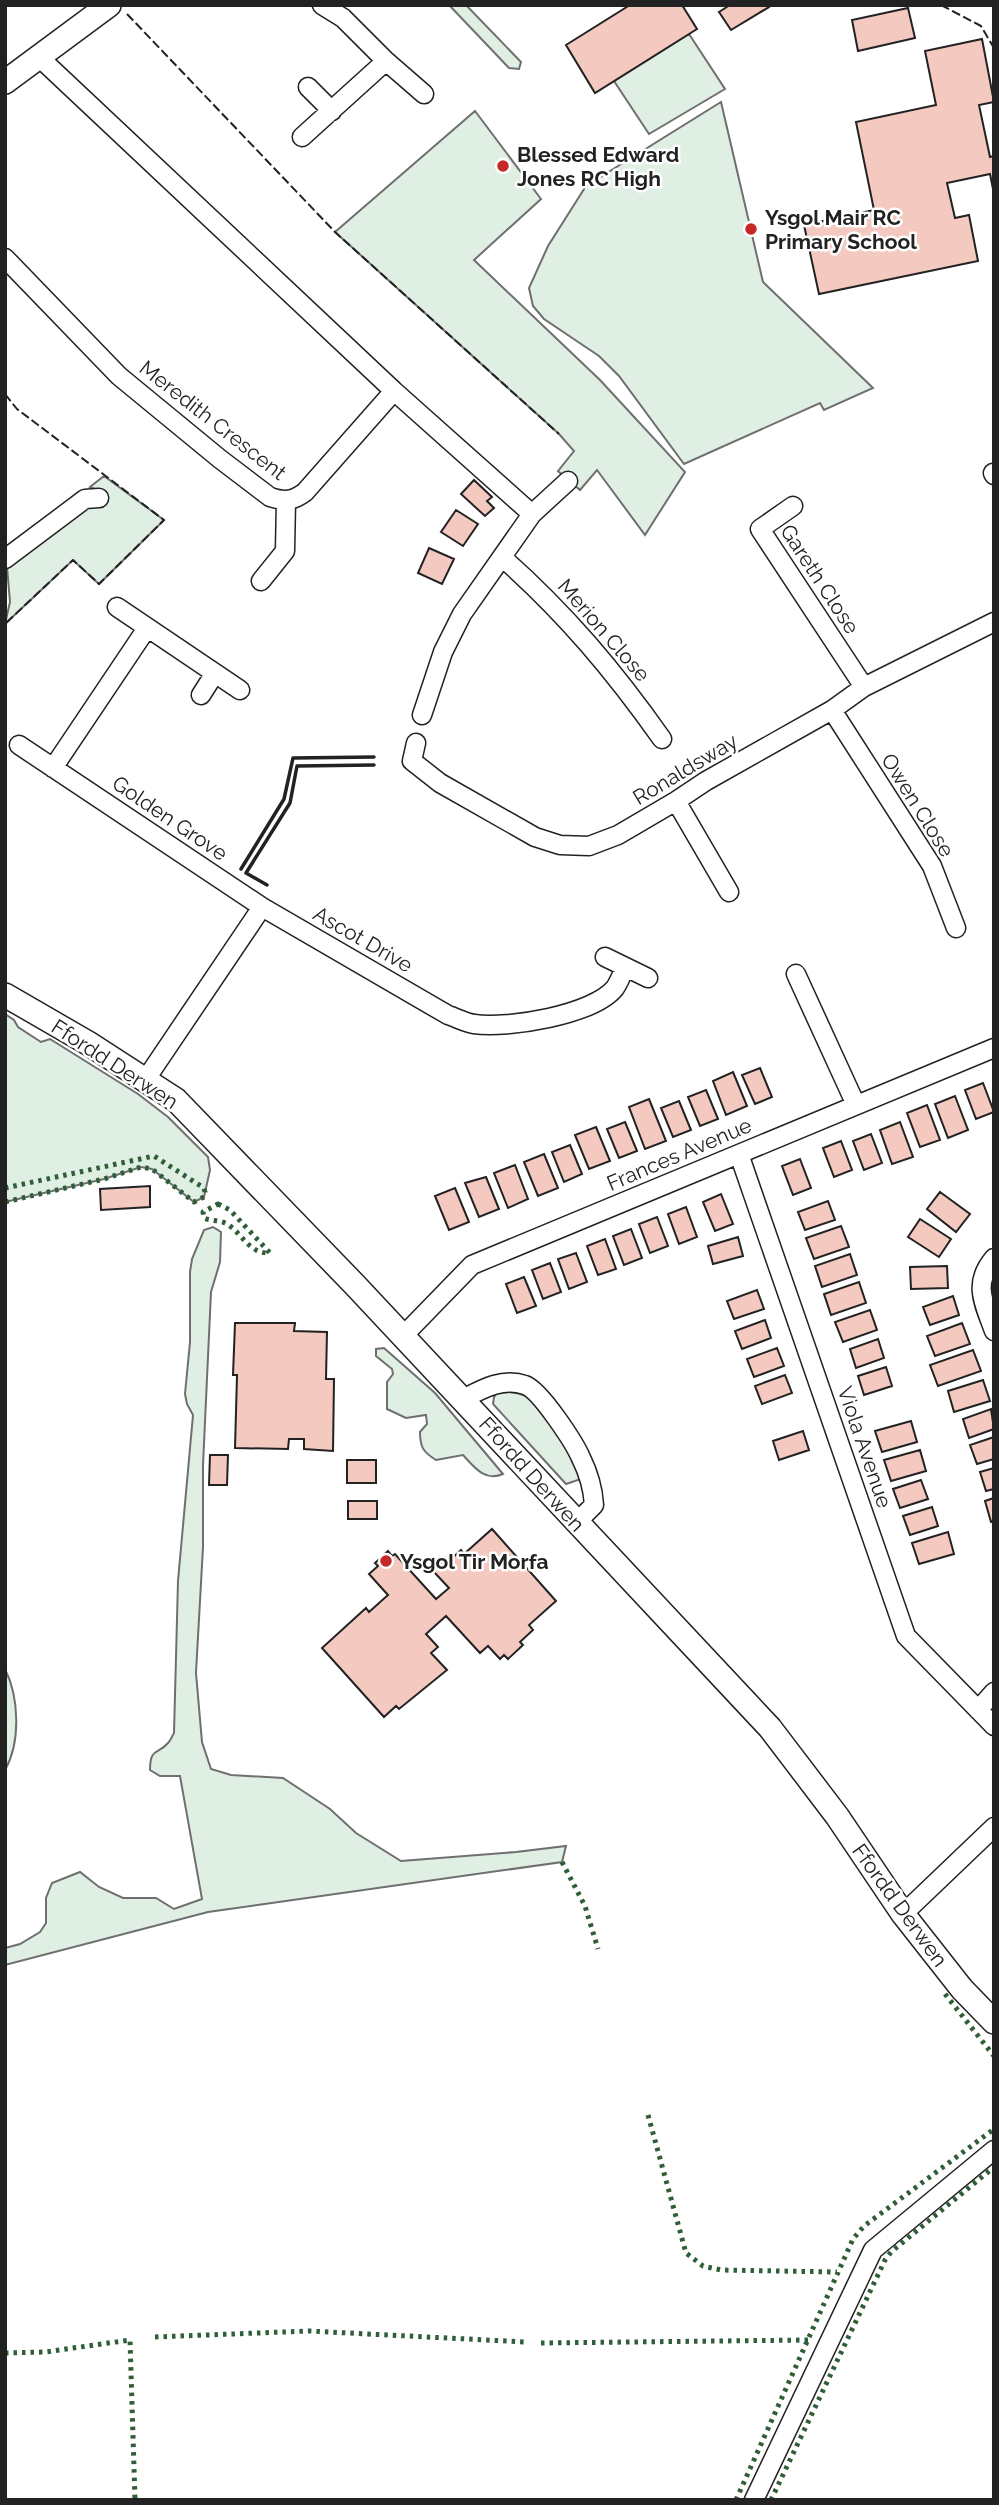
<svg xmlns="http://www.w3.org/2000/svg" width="999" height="2505" font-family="Raleway,sans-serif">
<rect width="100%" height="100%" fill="#fff"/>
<path fill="#e0efe3" stroke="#6f6f6f" stroke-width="2" d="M449 5H466L521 62 519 69 509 68Z
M689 34 725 89 649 134 614 81Z
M721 102 763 282 873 388 824 410 820 403 684 464 619 376 599 356 544 319 533 306 529 288 548 246 586 186Z
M475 111 541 199 474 260 600 380 685 472 645 535 597 470 580 490 558 471 574 451 559 434 335 232Z
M104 476 164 520 99 584 73 560 5 624 10 602 7 567 104 493 90 487Z
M5 1014 14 1020 18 1027 41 1042 50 1039 138 1094 168 1117 208 1157 210 1170 204 1197 194 1202 152 1169 141 1167 104 1179 5 1202Z
M213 1227 221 1232 220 1262 211 1292 203 1465V1547L196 1673 202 1742 211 1769 231 1775 283 1778 330 1809 356 1833 401 1861 516 1852 566 1846 562 1862 208 1912 5 1965V1948L20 1944 40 1932 46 1923V1898L52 1883 80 1872 99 1887 123 1898H156L174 1909 202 1899 180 1776H160L150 1770C150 1747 158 1755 168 1743 171 1740 172 1736 174 1733L178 1581 193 1415 187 1404 185 1394 190 1342V1272L192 1259 204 1230Z
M384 1348 435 1393 503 1474C485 1482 474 1467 463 1455L436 1460C423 1452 420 1447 420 1432L427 1424 426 1415 406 1418 387 1409V1382L393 1374 392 1369 376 1356V1349Z
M509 1392C518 1393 528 1395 535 1401 553 1417 570 1457 581 1479L566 1484 493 1404 494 1397 497 1393Z
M5 1669C19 1697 21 1742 5 1770Z"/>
<path fill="#f3c9c0" stroke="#222" stroke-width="2" d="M630 5H682L697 29 595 93 566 45Z
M730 5H768L769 7 731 30 719 12Z
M908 8 915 38 858 51 852 20Z
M982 39 994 102 979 105 990 157 994 156V194L990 174 947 183 955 218 969 215 978 261 819 294 804 225 874 210 856 122 936 105 925 51Z
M474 480 492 497 487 501 494 508 485 516 461 494Z
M456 510 478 524 463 546 441 532Z
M429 548 454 559 442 584 418 573Z
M760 1068 772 1097 755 1104 742 1075Z
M733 1072 747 1106 726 1115 713 1081Z
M983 1083 994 1112 976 1119 965 1090Z
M706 1090 718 1119 700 1126 688 1097Z
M955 1096 968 1130 948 1138 935 1104Z
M649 1099 666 1141 645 1149 629 1107Z
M679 1101 691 1130 673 1137 661 1108Z
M927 1105 940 1140 920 1147 907 1113Z
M625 1122 637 1151 619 1158 607 1129Z
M900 1122 913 1157 892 1164 880 1130Z
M596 1127 610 1161 589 1169 575 1135Z
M871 1134 882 1163 864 1170 853 1141Z
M841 1141 852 1170 834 1177 823 1148Z
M570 1145 582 1174 564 1182 552 1152Z
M544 1154 558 1188 538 1196 524 1162Z
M800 1159 811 1188 793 1195 782 1166Z
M515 1165 528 1199 508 1208 494 1173Z
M486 1177 499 1209 479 1217 465 1183Z
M150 1186V1207L101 1210 100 1189Z
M455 1188 469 1222 449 1230 435 1196Z
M940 1192 970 1214 956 1232 927 1209Z
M721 1194 733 1224 715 1231 703 1202Z
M828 1201 835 1220 805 1230 798 1212Z
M686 1207 697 1237 679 1244 668 1214Z
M657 1217 668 1246 650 1253 639 1224Z
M920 1219 951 1239 939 1257 908 1237Z
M841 1226 849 1247 814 1259 806 1238Z
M631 1229 642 1258 624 1265 613 1236Z
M738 1237 743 1256 713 1264 708 1246Z
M605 1239 616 1269 598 1275 587 1246Z
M576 1253 587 1282 569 1289 558 1259Z
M850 1254 857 1275 822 1287 815 1266Z
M550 1263 561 1292 543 1299 532 1270Z
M947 1266 948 1288 911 1289 910 1267Z
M524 1277 536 1306 517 1313 506 1284Z
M859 1282 866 1303 831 1315 824 1294Z
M757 1290 764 1309 734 1319 727 1301Z
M953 1296 959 1315 930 1325 923 1307Z
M870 1310 877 1330 843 1342 835 1322Z
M765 1320 771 1338 742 1349 735 1331Z
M235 1323H295L294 1331 327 1332 326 1379H334L333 1451 304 1449V1439H289L288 1449 235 1448 237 1375H233Z
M962 1323 970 1344 935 1356 927 1336Z
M878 1339 884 1358 856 1368 850 1349Z
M777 1348 784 1366 754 1377 747 1359Z
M973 1350 981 1371 938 1386 930 1365Z
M886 1367 892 1386 864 1395 858 1376Z
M785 1375 792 1393 762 1404 755 1386Z
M983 1380 990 1401 954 1412 948 1391Z
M991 1409 994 1429 969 1438 963 1419Z
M911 1421 917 1442 882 1452 875 1431Z
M803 1431 809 1450 779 1460 773 1441Z
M994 1437V1459L977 1464 970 1445Z
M920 1450 926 1471 891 1481 884 1460Z
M210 1455H228L227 1485H209Z
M347 1460H376V1483H347Z
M994 1468V1489L986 1491 980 1472Z
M921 1480 928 1499 900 1508 893 1489Z
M994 1498V1521L991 1522 985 1501Z
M348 1501H377V1519H348Z
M932 1507 938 1526 910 1535 903 1516Z
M492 1529 556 1601 529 1625 533 1630 520 1642 523 1645 508 1659 504 1655 500 1659 488 1646 480 1653 446 1616 426 1634 438 1647 431 1653 447 1670 399 1709 396 1706 384 1717 322 1648 366 1608 369 1612 388 1595 369 1574 378 1566 375 1563 388 1551 392 1556 395 1554 436 1599 449 1588 433 1571 445 1559 448 1562 461 1550 464 1554Z
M948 1532 954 1554 919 1564 912 1543Z"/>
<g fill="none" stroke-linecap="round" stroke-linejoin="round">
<defs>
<path id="minor" d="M322 5 343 18 386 61 424 94
M40 58 394 391 532 514
M308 87 332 111
M302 137 386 61
M5 258 119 376 220 459 270 497C285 502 293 501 305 492L394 391
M993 473 994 475
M793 506 760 529 864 687
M503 558C566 614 614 671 662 739
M5 559 85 499 99 498
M261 581 285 551 286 501
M117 607 240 690
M201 695 215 673
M832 710 932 866 956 928
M422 715 443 652 462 614 532 514 568 481
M416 743 412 761 440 783 535 837 560 845 589 846 618 835 676 801 706 781 832 710 864 687 994 622
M19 745 262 907
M53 768 147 628
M676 801 729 892
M605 957 648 978
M796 974 856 1105
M146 1079 262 907 448 1015C457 1018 466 1023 474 1024 507 1029 593 1015 615 988 619 982 622 974 625 968
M739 1154 906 1636 994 1726
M994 1258C972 1284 984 1303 994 1331
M404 1335 472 1265 994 1048
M463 1399C482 1389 503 1377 525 1385 540 1390 574 1442 581 1458 588 1472 593 1489 594 1505L576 1523
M978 1710 994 1692
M903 1914 994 1827
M754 2500 873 2250 994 2150"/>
<path id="tertiary" d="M5 82 109 5
M5 995 88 1043 176 1100 355 1285 770 1728 837 1816 903 1914 962 1989 994 2022"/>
</defs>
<use href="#minor" stroke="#222" stroke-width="21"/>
<use href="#tertiary" stroke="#222" stroke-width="26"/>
<use href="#minor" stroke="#fff" stroke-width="18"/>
<use href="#tertiary" stroke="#fff" stroke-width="23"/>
<path stroke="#2f5e38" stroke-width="5" stroke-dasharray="3.5 5" stroke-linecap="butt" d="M5 1188 154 1156 204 1188 205 1192 204 1197 194 1202 152 1169 141 1167 104 1179 5 1202
M218 1204 230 1210 270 1253C249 1254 243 1234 227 1224 220 1220 211 1221 204 1218L203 1212Z
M562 1862 585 1906 598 1949
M945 1994 994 2056
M648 2115 686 2253 703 2266 721 2270 837 2272
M155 2337 309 2331 526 2342
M541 2343 808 2340
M5 2353 45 2352 130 2340 135 2500
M736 2500 853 2239 864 2226 994 2129
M771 2500 885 2260 891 2252 994 2167"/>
<path stroke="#222" stroke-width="2" stroke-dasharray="9 3.5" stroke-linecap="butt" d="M941 5 981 26 994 48
M127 14 335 232 559 434
M5 394 17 409 164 520 99 584 73 560 5 624"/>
<path stroke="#222" stroke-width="3.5" d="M241 869 284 799 293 758 374 757
M267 885 246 873 290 803 297 766 374 765"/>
</g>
<g fill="#c62828" stroke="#fff" stroke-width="2.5">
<circle cx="503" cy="166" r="7"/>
<circle cx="751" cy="229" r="7"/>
<circle cx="386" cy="1561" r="7"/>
</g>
<g text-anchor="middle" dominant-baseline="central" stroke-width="5" stroke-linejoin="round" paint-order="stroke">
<g font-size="21" font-weight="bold" fill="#222" stroke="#fff" text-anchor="start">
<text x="517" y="154">Blessed Edward<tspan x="517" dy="24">Jones RC High</tspan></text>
<text x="765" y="217">Ysgol Mair RC<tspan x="765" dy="24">Primary School</tspan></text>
<text x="400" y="1561">Ysgol Tir Morfa</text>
</g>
<g font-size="21" fill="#222" stroke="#fff">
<text transform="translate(213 420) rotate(38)">Meredith Crescent</text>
<text transform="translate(820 579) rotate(57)">Gareth Close</text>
<text transform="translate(604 630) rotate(49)">Merion Close</text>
<text transform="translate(685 769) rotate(-31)">Ronaldsway</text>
<text transform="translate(918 805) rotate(58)">Owen Close</text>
<text transform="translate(170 818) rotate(34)">Golden Grove</text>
<text transform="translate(363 939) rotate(30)">Ascot Drive</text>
<text transform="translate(115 1064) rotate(33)">Ffordd Derwen</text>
<text transform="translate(679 1154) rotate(-23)">Frances Avenue</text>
<text transform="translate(865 1447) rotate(71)">Viola Avenue</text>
<text transform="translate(532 1474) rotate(48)">Ffordd Derwen</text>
<text transform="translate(900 1905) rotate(54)">Ffordd Derwen</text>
</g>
</g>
<rect width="999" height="2505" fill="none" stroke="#222222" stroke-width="14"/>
</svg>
